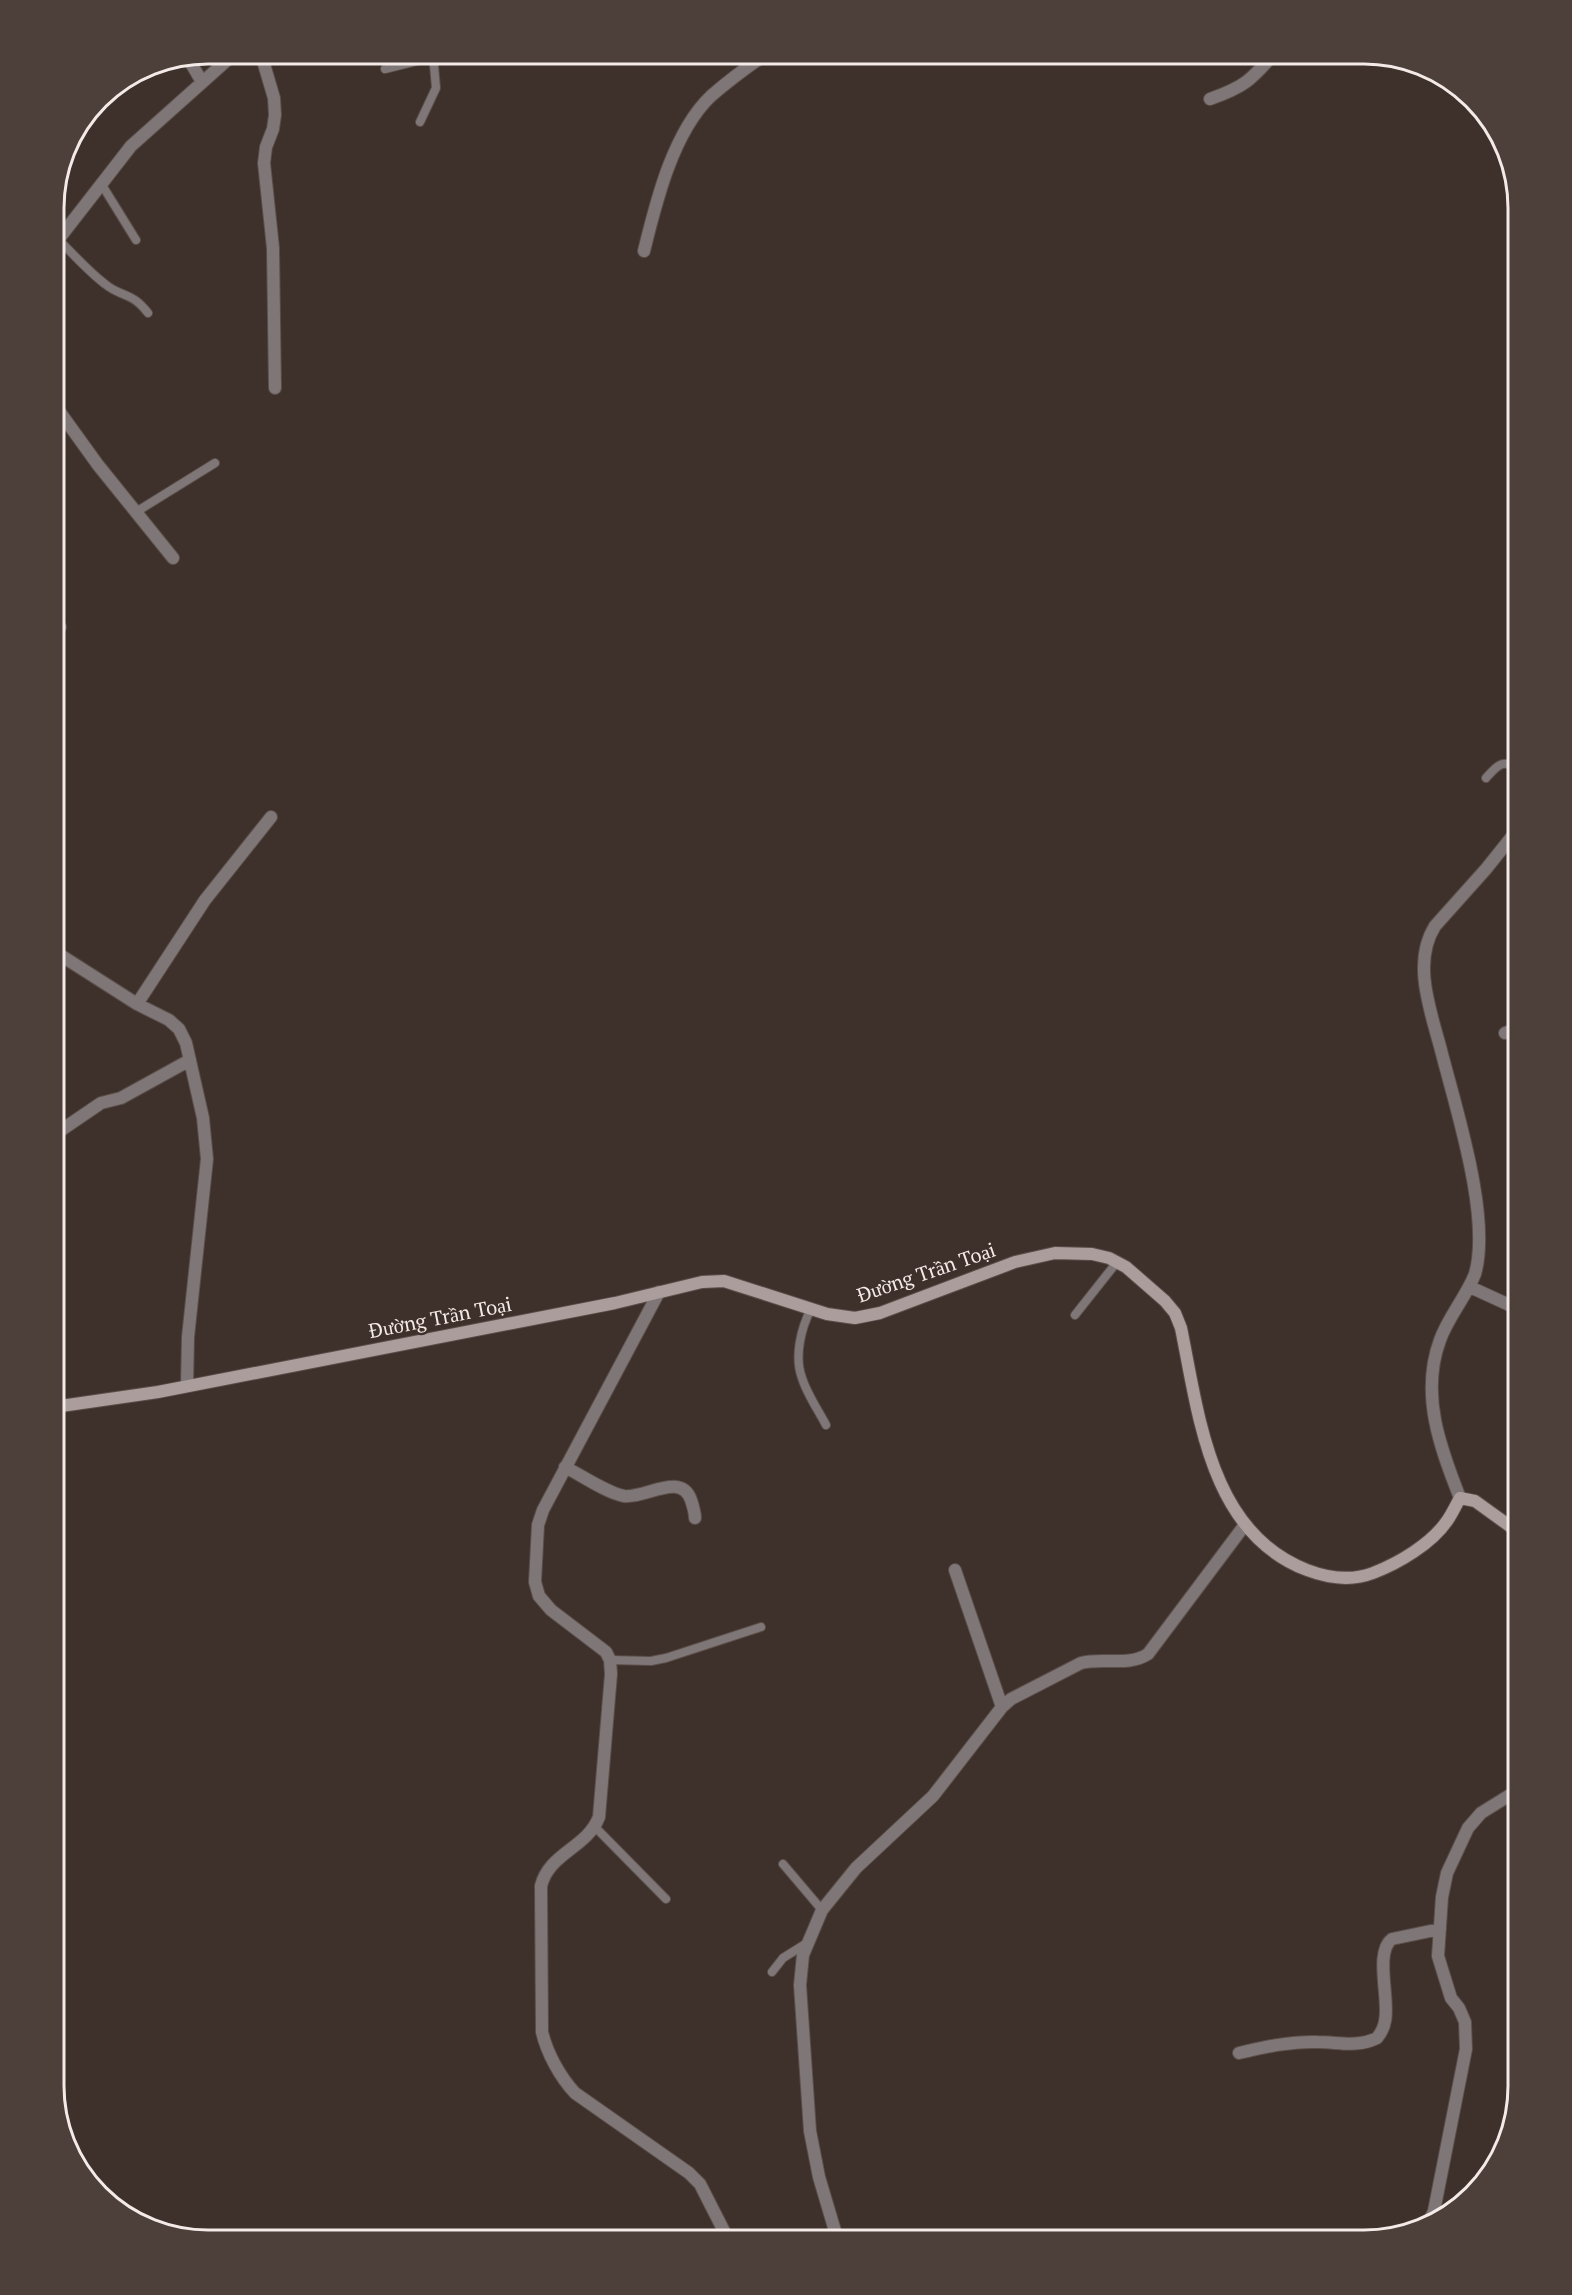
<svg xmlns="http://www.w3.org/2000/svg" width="1572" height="2295" font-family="'PT Serif',serif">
<rect width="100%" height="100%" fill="#3e302b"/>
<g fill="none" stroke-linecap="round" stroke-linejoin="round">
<defs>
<path id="lane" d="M608 60V54
M385 69 433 57
M420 122 436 88 433 54
M102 185 136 240
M59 240C74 255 88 271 105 284 122 298 131 291 148 313
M136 512 215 463
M1486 778C1497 766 1502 758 1518 769
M811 1309C801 1328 794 1357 802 1378 807 1394 818 1410 826 1425
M1075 1315 1117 1262
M610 1660 651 1661 666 1658 761 1627
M595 1827 666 1899
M783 1864 822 1910
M772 1972 783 1958 807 1943"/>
<path id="street" d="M261 54 274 98 275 115 273 129 266 147 264 163 273 248 275 388
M188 58 202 82
M1210 99C1244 87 1250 81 1274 54
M54 245 131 146 234 54
M644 251C656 202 673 132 711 96 728 81 747 67 766 54
M54 404 98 465 173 558
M54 626 60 627
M54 951 137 1004 169 1020 179 1029 186 1043 203 1118 207 1159 188 1337 187 1385
M137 1004 205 900 271 817
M1505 1033 1518 1028
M54 1135 101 1103 121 1098 190 1060
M1470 1287 1518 1309
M659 1292 543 1510 538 1525 535 1582 539 1596 551 1610 606 1652 610 1660 611 1674 599 1817C587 1848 549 1853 541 1886L542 2032C547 2053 560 2077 575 2093L689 2173 700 2184 729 2241
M565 1467C581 1475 607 1493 624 1496 645 1499 681 1471 691 1500 693 1506 695 1512 695 1518
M1460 1498C1440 1447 1420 1394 1440 1340 1448 1317 1466 1297 1475 1274 1491 1218 1457 1112 1442 1054 1432 1014 1411 964 1435 926L1486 869 1518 829
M955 1570 1002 1707
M1239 2053C1265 2047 1291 2041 1318 2042 1339 2042 1356 2048 1377 2038 1381 2033 1384 2028 1385 2021 1390 2000 1374 1952 1392 1939L1440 1929
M1428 2224 1434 2211 1466 2049 1465 2022 1459 2008 1451 1998 1438 1956 1442 1897 1447 1873 1468 1828 1481 1813 1518 1790
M838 2241 819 2177 810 2131 800 1985 803 1955 822 1910 856 1868 933 1796 1002 1707 1011 1699 1081 1663C1103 1657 1128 1667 1148 1654L1244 1526"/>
<path id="secondary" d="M54 1407 158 1392 615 1303 702 1282 724 1281 827 1314 855 1318 880 1313 1015 1262 1055 1253 1092 1254 1109 1258 1126 1267 1165 1301 1175 1313 1181 1328C1199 1416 1210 1533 1307 1570 1328 1578 1352 1581 1373 1573 1399 1563 1431 1544 1447 1521 1452 1514 1456 1505 1460 1498L1475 1501 1518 1532"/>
</defs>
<use href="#lane" stroke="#5b4e49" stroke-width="10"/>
<use href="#street" stroke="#5b4e49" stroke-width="14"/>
<use href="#secondary" stroke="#5b4e49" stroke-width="14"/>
<use href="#lane" stroke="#7f7777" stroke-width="8"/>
<use href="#street" stroke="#7f7777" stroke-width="12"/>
<use href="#secondary" stroke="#aa9d9c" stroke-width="12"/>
</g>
<g text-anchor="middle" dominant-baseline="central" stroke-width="5" stroke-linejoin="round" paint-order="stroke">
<g font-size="20" fill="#f4eae7" stroke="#3e302b">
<text transform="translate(926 1272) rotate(-19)">Đường Trần Toại</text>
<text transform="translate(440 1317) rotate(-11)">Đường Trần Toại</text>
</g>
</g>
<path d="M0 0H1572V2295H0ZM208 64H1364A144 144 0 0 1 1508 208V2086A144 144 0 0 1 1364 2230H208A144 144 0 0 1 64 2086V208A144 144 0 0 1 208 64Z" fill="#4d3f3a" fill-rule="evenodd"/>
<path fill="none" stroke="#f4eae7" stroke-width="3" d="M208 64H1364A144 144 0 0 1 1508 208V2086A144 144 0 0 1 1364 2230H208A144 144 0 0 1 64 2086V208A144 144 0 0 1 208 64Z"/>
</svg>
